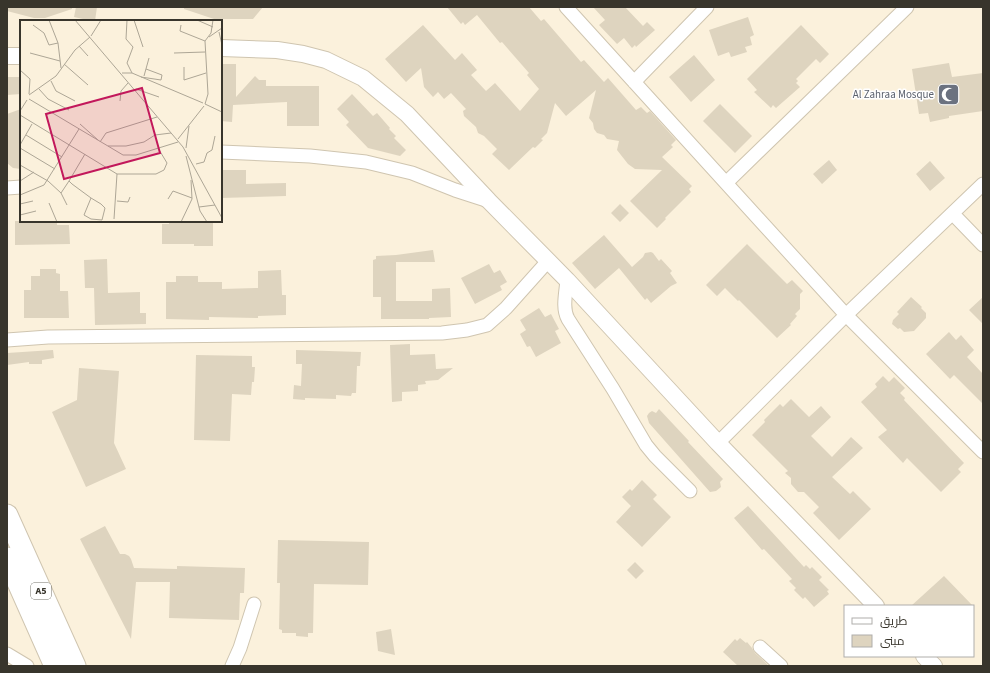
<svg xmlns="http://www.w3.org/2000/svg" width="990" height="673" font-family="'Source Sans 3',Cairo,sans-serif">
<rect width="100%" height="100%" fill="#fbf1dc"/>
<path fill="#ded4bf" d="M7 7H72V9L45 18H34L7 11Z
M76 7H97L95 21H83V19L74 17Z
M184 7H263L253 19H214L184 9Z
M447 7H529L541 21 544 19 581 62 584 60 604 82 608 78 636 110 641 107 647 113 650 111 676 140 671 145 673 147 662 157 692 186 689 189 691 192 665 218 666 219 657 228 630 201 662 170 635 169 628 164 617 150 619 141 607 139 604 135 597 133 594 129 593 123 589 118 596 90 566 116 555 103 547 133 541 139 543 140 535 148 533 147 509 170 492 154 497 149 484 136 478 133 476 127 464 116 463 111 466 109 451 93 444 99 438 92 433 97 424 87 421 68 406 82 385 59 423 25 455 60 462 53 477 70 471 75 486 91 495 83 520 111 539 89 527 75 529 73 502 42 500 43 477 15 465 25 463 22 461 24Z
M593 7H625L643 26 647 22 655 30 636 47 635 45 632 48 624 38 617 44 599 25 605 20Z
M748 17 754 35 750 37 752 45 745 47 747 52 731 57 729 52 718 56 709 30Z
M801 25 829 54 820 63 816 59 796 79 798 81 796 83 800 87 776 108 773 105 771 108 754 92 757 90 747 79Z
M694 55 715 80 691 102 669 77Z
M949 63 952 77 983 73V111L949 116V118L930 122 928 113 919 114 912 69Z
M221 64H236V97L255 76 259 80H266V86H319V126H287V102L233 105 232 122 221 121Z
M7 77H21V94L7 95Z
M352 94 373 116 377 113 390 128 389 129 396 136 394 138 406 150 400 156 368 148 346 125 349 122 337 109Z
M720 104 752 136 735 153 703 121Z
M21 109V169L13 168 7 163V114Z
M829 160 837 170 822 184 813 174Z
M930 161 945 178 930 191 916 174Z
M221 170H246V184L286 183V196L221 198Z
M620 204 629 213 620 222 611 213Z
M15 221H57V225H69L70 244 15 245Z
M169 221H213V246H194V244H162V224H169Z
M604 235 632 267 643 257 645 253 651 252 653 253 659 261 661 259 672 271 670 273 677 283 671 286 651 303 647 298 645 300 619 268 595 289 572 263Z
M747 244 787 284 792 280 803 291 800 294V309L795 314 797 316 790 324 791 325 777 338 739 300 738 301 725 288 717 296 706 285Z
M433 250 435 262H396V261V301H432V289L450 288 451 317 429 318V319H381V297H373V260L376 259V256L396 255Z
M107 259 108 293 140 292V313H146V324L95 325 94 288H85L84 260Z
M489 264 494 273 500 270 507 282 500 286 502 290 475 304 461 278Z
M40 269H56V273L60 274V291H68L69 318H24V290H31V276H40Z
M281 270 282 295H286V315L258 316V318L209 317V320L166 319V282H176V276H198V282H222V289L258 288V271Z
M911 297 922 307 921 308 926 313V318L914 331 904 332 900 328 898 329 892 324 893 320 899 314 897 312Z
M983 297V324L969 310Z
M539 308 545 317 551 314 559 329 555 331 561 343 536 357 530 346 527 347 520 334 526 330 520 320Z
M949 332 956 340 961 335 974 350 967 357 983 374V404L954 375 950 379 926 354Z
M410 344V355L435 354 436 369 453 368 438 380 425 381 426 384 418 385V391L402 392V401L392 402 390 345Z
M53 350 54 358 42 360V364H29V362L7 365V353Z
M296 350 361 352 360 366H357L356 393H352L351 396 336 395V399L305 398V400L293 399 294 385 301 386 302 364H296Z
M196 355 252 356V367H255L254 382H252L251 395 232 394 230 441 194 440Z
M79 368 119 371 114 443 126 469 86 487 52 412 77 400Z
M883 376 889 382 894 377 905 388 900 393 905 398 904 400 964 463 958 469 961 472 941 492 907 458 903 463 878 437 887 430 861 402 877 387 875 384Z
M791 399 809 417 821 406 831 417 811 436 832 457 851 437 863 448 832 477 850 494 853 491 871 509 839 540 813 513 819 507 804 492H798L791 484V478L785 473 788 471 752 435 765 422 764 420 780 404 783 407Z
M659 409 689 441 688 442 723 479 720 482 721 487 716 491 710 492 649 423 647 416 649 413 652 411 656 413Z
M642 480 657 495 653 499 671 517 642 547 616 522 631 506 622 497 630 489 632 491Z
M748 506 804 567 806 565 810 569 812 567 822 577 819 580 829 590 827 591 829 594 814 607 805 597 803 599 794 590 796 588 789 581 792 579 764 549 762 550 734 518Z
M105 526 120 554H125L129 556 131 559 134 568 177 569V566L245 568 244 593H240L239 620 169 618 170 582H136L131 639 80 539Z
M278 540 369 542 368 585 314 584 313 633H308V637L296 636V633H282V630L279 629 280 583H277Z
M635 562 644 571 636 579 627 570Z
M944 576 973 606H911Z
M391 629 395 655 378 651 376 632Z
M740 638 746 643 747 642 752 648 755 653 769 666H738L723 652 735 639 737 641Z"/>
<g fill="none" stroke-linecap="round" stroke-linejoin="round">
<defs>
<path id="minor" d="M566 7 846 315 983 452
M634 82 707 7
M221 152 310 156 366 162 412 173 455 190 489 201
M726 183 907 7
M7 188 21 187
M953 214 983 245
M567 280C566 293 562 308 568 319L613 389 646 445 655 456 690 491
M7 340 48 337 442 333 467 330 487 325 506 308 548 261
M718 443 846 315 983 184
M760 647 781 666
M7 654 27 666
M232 666 240 648 254 604"/>
<path id="tertiary" d="M221 48 277 50 303 54 326 60 363 78 407 114 489 201 567 280 718 443 876 606
M7 56H21
M924 656 934 666"/>
<path id="trunk" d="M7 515 75 666
M7 558 55 666"/>
</defs>
<use href="#minor" stroke="#cfc5b0" stroke-width="15"/>
<use href="#tertiary" stroke="#cfc5b0" stroke-width="18"/>
<use href="#trunk" stroke="#cfc5b0" stroke-width="23"/>
<use href="#minor" stroke="#fff" stroke-width="13"/>
<use href="#tertiary" stroke="#fff" stroke-width="16"/>
<use href="#trunk" stroke="#fff" stroke-width="21"/>
</g>
<defs>
<symbol id="mosque-square" viewBox="-11 -11 22 22"><rect x="-9" y="-9" width="18" height="18" rx="4" fill="#6b7280" stroke="#fff"/><path d="M3.5-4.9A6 6 0 1 0 3.5 4.9A5 5 0 1 1 3.5-4.9Z" fill="#fff"/></symbol>
</defs>
<g fill-rule="evenodd">
<use href="#mosque-square" x="936" y="82" width="25" height="25"/>
</g>
<g text-anchor="middle" dominant-baseline="central" stroke-width="3" stroke-linejoin="round" paint-order="stroke">
<rect fill="#fff" stroke="#74726b" stroke-width="1" x="31" y="583" width="20" height="16" rx="3"/>
<g font-size="10" font-weight="bold" fill="#38352c">
<text x="41" y="591">A5</text>
</g>
<g font-size="11" fill="#5b616d" stroke="#fff" text-anchor="end">
<text x="934" y="94">Al Zahraa Mosque</text>
</g>
</g>
<g transform="translate(20 20)">
<rect width="202" height="202" fill="#fbf1dc"/>
<path fill="none" stroke="#ada696" stroke-width="1" d="M29 0 38 23 41 48M55 0 163 127 202 198M107 0 106 19 113 27 107 43 112 53M114 0 123 27M177 0 193 7M13 5 24 13 29 25 38 23M161 5 160 11 185 21M199 12 202 25M71 16 81 0M189 17 202 8M59 26 68 36M10 33 40 41M154 33 185 32M44 44 68 65M164 47V60L186 53M0 50 10 59 9 74M102 53H112L183 83M124 56 129 38M121 57 141 60 142 55 126 49M31 61 36 71 55 81M19 69 28 79 49 90M116 69 139 77M9 75 36 56 55 30 70 17M9 79 103 135H116L158 122M100 81 101 71 108 63M185 84 188 74 185 21 191 13 193 0M185 84 202 92M0 91 7 80M0 95 97 154H136L144 150 147 143 138 128M60 104 78 120M6 115 42 137M158 119 184 86M80 122 86 113 137 97M0 125 12 104M88 126H106L124 122 135 115 151 113M0 128 35 149M166 128 169 106M65 134 49 161 52 164 71 178 81 184 85 188 82 200 71 199 64 195 71 178M166 136 180 191 187 202M176 144 184 142 187 133 192 130 195 116M0 145 28 161 41 173M0 161 14 152M0 175 24 165 59 109M148 179 153 171 172 178M97 181 108 182 110 177M29 183 37 202M0 184 13 181M47 185 41 173 49 161M179 187 195 185M0 195 16 191M94 199 97 154M161 202 172 179 171 160"/>
<path fill="#c2185b" fill-opacity="0.15" stroke="#c2185b" stroke-width="2" d="M122 68 140 133 44 159 26 94Z"/>
<rect width="202" height="202" fill="none" stroke="#38352c" stroke-width="2"/>
</g>
<rect width="990" height="673" fill="none" stroke="#38352c" stroke-width="16"/>
<rect x="844" y="605" width="130" height="52" fill="#ffffff" stroke="#afaeab"/>
<rect x="852" y="618" width="20" height="6" fill="#ffffff" stroke="#afaeab"/>
<text x="880" y="625" font-size="12" fill="#38352c">طريق</text>
<rect x="852" y="635" width="20" height="12" fill="#ded4bf" stroke="#afaeab"/>
<text x="880" y="645" font-size="12" fill="#38352c">مبنى</text>
</svg>
